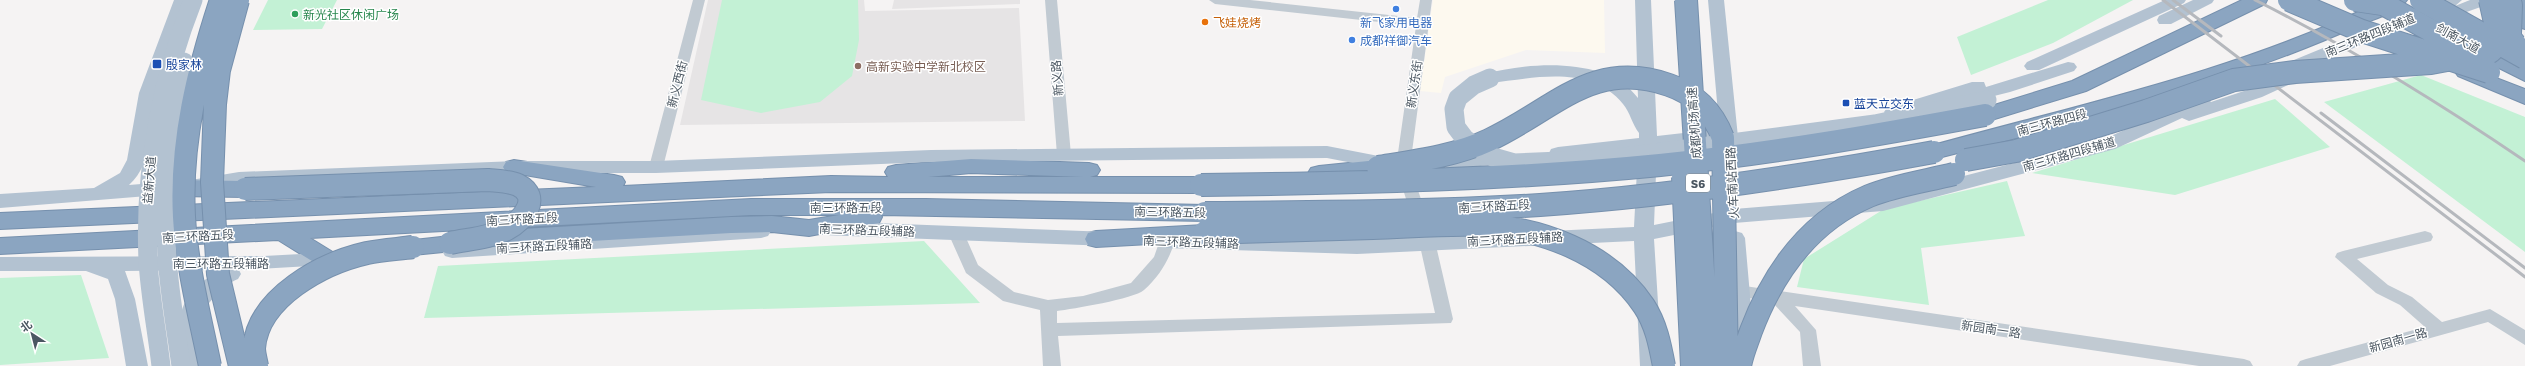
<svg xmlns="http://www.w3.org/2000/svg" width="2525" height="366" font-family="'Golos Text','Noto Sans SC',sans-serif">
<rect width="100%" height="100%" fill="#f5f3f3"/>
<path fill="#fdf9ef" d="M1433 0H1604L1605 53 1526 50 1445 77 1441 93 1420 91Z"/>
<path fill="#e6e4e5" d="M708 0H864L865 11 1019 8 1025 121 680 125Z
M894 0H1020V4L892 9Z"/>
<path fill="#c3f1d5" d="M268 0H337L322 29 253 30Z
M722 0H858L859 40 852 76 820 102 761 113 701 100Z
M2048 0H2133L2053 43 1971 75 1957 37Z
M2421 75 2525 117V252L2324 102Z
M2275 99 2330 147 2175 195 2032 173Z
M2007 181 2025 236 1921 248 1929 305 1797 287 1804 259 1884 209Z
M924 241 980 303 424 318 438 266Z
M81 275 109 358 0 365V278Z"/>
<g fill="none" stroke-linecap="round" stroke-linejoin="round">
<defs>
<path id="highway" d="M2242 0H2267L2265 4 2086 91 1985 122 1978 120 1975 115 1978 110 2072 81Z
M2383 0H2407C2399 12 2374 19 2360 25 2224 86 2078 123 1934 159L1926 157 1923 152 1926 147C2081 104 2239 71 2383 0Z
M2512 0H2525V29L2518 27 2515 23Z
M2492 51 2525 67V81L2485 61 2482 57 2485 53Z
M2465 66 2525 89V104L2458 76 2455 72 2458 68Z
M971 159 1089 163 1097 165 1100 170 1097 175 1090 177H1201L1209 180 1212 185 1209 190 1201 193 831 192 0 229V213L596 187 506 172 503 167 506 162 514 160 614 175 622 177 625 182 623 186 831 176 888 177 885 172 888 167 896 165ZM971 173 1083 177H928Z
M1378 160 1386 162 1389 167 1386 172 1319 180 1311 178 1308 173 1311 168 1319 166Z
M175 180 245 181 253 184 256 189 253 194 245 197 175 196 167 193 164 188 167 183Z
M751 199H926L1205 205 1213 207 1216 213 1213 219 1205 221 881 215 882 217 879 223 809 236 772 232 731 233 504 246 413 255 405 253 401 247 405 241 504 230 731 217 772 216 809 220 839 215H751L310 238 336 254 340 260 336 266 328 268 320 266 278 240 0 254V238Z
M1204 225 1212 227 1215 233 1212 239 1204 241 1096 247 1088 245 1085 239 1088 233 1096 231Z"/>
</defs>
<use href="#highway" stroke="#7690ad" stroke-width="2"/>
<path fill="#c1cad2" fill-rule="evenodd" d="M693 0H705L663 167 656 172 649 167Z
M1045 0H1057L1071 155 1064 160 1057 155Z
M1209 0H1250L1417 18 1420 0H1432L1410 167 1434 237 1453 319 1451 323 1058 336 1061 366H1043L1040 310 1003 301 966 273 949 235 951 231H963L978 265 1014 292 1048 300 1083 296 1131 283 1154 257 1161 237H1173L1175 241C1169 260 1159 277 1144 290 1134 299 1072 309 1057 311V323L1435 313 1418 237 1396 167 1416 26 1215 4Z
M2425 231 2431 233 2433 237 2431 241 2357 259 2388 285 2412 297 2442 322 2490 309 2525 330V345L2488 322 2330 366H2297L2300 361 2306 359 2425 327 2400 305 2376 293 2335 257 2337 253 2343 251Z
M1738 285 2244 359 2250 361 2253 366H2199L1795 306 1816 330 1821 366H1803L1800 332 1772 302 1732 295 1730 291 1732 287Z"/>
<path fill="#b3c2d1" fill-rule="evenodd" d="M174 0H190C178 30 166 61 157 93 148 123 155 162 129 185L165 182 172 184 175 189 172 194 0 208V194L94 188 120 173 127 160 139 93Z
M1635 0H1651L1657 136 1710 130 1716 132 1719 136 1716 140 1710 142 1657 148 1654 225 1734 209 1883 197 2102 140 2196 98H2208L2211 102 2250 89 2282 75 2276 70 2279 66 2440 0H2462L2455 6 2470 0H2494L2492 3 2441 21 2435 20 2434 14 2297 72 2302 76 2299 80 2262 97 2189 121 2182 118 2115 149 1883 211 1734 223 1654 239 1662 366H1640L1634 241 1357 254 1165 248 1158 246 1155 241 1158 236 1165 234 1357 240 1634 227 1638 150 1558 159 1551 157 1549 153 1551 149 1558 147 1639 138V133C1632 124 1630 112 1623 104 1591 64 1534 78 1490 83L1484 82 1481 78 1484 74C1529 62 1607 56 1638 98Z
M1708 0H1724L1739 147 1737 151 1730 153 1723 151 1721 147Z
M2165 0H2186L2184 3 2039 70H2027L2024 66 2027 62Z
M2193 0H2214L2212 3 2171 24H2159L2157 20 2159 16Z
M2068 62 2074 63 2077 67 2074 71 2010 92 1966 103 1958 98 1893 118 1887 116 1884 112 1887 108 1972 82H1984L1986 87Z
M1327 146 1394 159 1401 161 1403 165 1401 169 1394 171 1327 158 931 162 656 173H514L239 184 197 191 190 190 187 185 190 180 197 179 239 172 514 161H656L931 150Z
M1507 152 1514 154 1516 158 1514 162 1430 172 1423 170 1421 166 1423 162 1430 160Z
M823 221 1110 232 1117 234 1120 239 1117 244 1110 246 823 235 816 233 813 228 816 223Z
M761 224 768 226 771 231 768 236 761 238 452 258 445 256 442 251 445 246 452 244Z
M1735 231 1742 233 1745 238 1755 353 1752 359 1744 361 1736 359 1733 353 1725 238 1728 233Z
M338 252 345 254 348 259 345 264 239 270 241 274 238 279C230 282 224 288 218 294 191 317 201 335 207 366H185C176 319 174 297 220 270L125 271 135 299 148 366H126L115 299 108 279 86 271H0V257L264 256Z"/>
<use href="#highway" fill="#8ba5c1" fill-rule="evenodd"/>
<path stroke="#b5b8bd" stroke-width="3" d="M2163 0 2525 277
M2173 0 2221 36
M2255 0C2349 47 2438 102 2525 161
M2321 113 2525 268"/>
<defs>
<path id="highway-bridge" d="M238 0 219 70 215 104 212 182 218 274 240 366
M1686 0 1709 366
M2289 0 2362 31 2489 72
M2355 0 2389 5
M2376 0 2480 58
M2421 0 2525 58
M2490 0 2494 18 2515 44
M1966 160 2016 151 2146 111 2234 80 2295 72 2431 63 2490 52 2510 33 2511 5 2506 0
M1378 167C1415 161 1455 156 1489 140 1554 110 1592 58 1669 85 1696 94 1713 112 1723 138L1727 366
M1683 177 1692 366
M1201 185C1354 183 1508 180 1660 165 1769 154 1877 135 1985 115
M245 189 488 180C498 181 509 181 518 185 542 197 523 221 507 229 490 238 469 239 450 243
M1205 213C1317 212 1429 212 1540 205 1672 196 1804 176 1934 152
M1204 233C1260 231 1317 230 1373 228 1407 227 1442 224 1476 225 1539 227 1608 252 1644 306 1656 324 1660 345 1664 366
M210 366C200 317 187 267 184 217 180 142 198 70 221 0
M257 366C256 360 254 354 254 348 258 297 323 263 367 253 382 250 398 249 413 247
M1740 366C1742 354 1747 343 1751 331 1773 273 1810 221 1869 196 1896 185 1926 181 1954 174"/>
</defs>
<use href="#highway-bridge" stroke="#7690ad" stroke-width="24" stroke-linecap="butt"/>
<path stroke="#b3c2d1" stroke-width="19" d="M1490 78 1474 85 1458 98 1454 109 1456 127 1465 139 1493 157 1514 163 1609 159 1875 124 1987 100
M161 366C157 331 150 296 148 261 144 170 160 84 193 0
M181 366C176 329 169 292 167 255 163 190 170 125 184 62"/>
<use href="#highway-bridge" stroke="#8ba5c1" stroke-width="22"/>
</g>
<g fill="#3f7fe0" stroke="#fff" stroke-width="1.5">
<circle cx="1396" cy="9" r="4"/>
<circle cx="1352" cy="40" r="4"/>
</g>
<circle fill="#2e9e5b" stroke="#fff" stroke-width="1.5" cx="295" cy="14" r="4"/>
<circle fill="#e8710a" stroke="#fff" stroke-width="1.5" cx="1205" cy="22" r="4"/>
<g fill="#1a4fb4" stroke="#fff" stroke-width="1.5">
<rect x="152" y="59" width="10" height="10" rx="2"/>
<rect x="1842" y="99" width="8" height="8" rx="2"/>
</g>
<circle fill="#8d6e63" stroke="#fff" stroke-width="1.5" cx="858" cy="66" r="4"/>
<g text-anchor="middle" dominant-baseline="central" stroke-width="3" stroke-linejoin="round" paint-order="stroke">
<rect fill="#fff" stroke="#808990" stroke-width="1" x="1686" y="174" width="24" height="18" rx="3"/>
<g font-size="11" font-weight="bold" fill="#4a5661">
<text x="1698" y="183">S6</text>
</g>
<g font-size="12" fill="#27864d" stroke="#fff" text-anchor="start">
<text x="303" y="14">新光社区休闲广场</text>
</g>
<g font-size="12" fill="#c56008" stroke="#fff" text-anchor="start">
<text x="1213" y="22">飞娃烧烤</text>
</g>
<g font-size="12" fill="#366cbe" stroke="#fff">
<text x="1396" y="22">新飞家用电器</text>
<text x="1360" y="40" text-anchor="start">成都祥御汽车</text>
</g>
<g font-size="12" fill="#4a5661" stroke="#fff">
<text transform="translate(2370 35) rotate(-22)">南三环路四段辅道</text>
<text transform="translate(2458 38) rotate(29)">剑南大道</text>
<text transform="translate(1057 78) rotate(-95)">新义路</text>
<text transform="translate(677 84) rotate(-76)">新义西街</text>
<text transform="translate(1414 84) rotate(-82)">新义东街</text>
<text transform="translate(2052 122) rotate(-15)">南三环路四段</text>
<text transform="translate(1694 123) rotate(-94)">成都机场高速</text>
<text transform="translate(2069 154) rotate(-16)">南三环路四段辅道</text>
<text transform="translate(149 180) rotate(-85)">益新大道</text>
<text transform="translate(1732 183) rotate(-93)">火车南站西路</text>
<text transform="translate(1494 206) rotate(-3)">南三环路五段</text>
<text x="846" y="207">南三环路五段</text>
<text transform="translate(1170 212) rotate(1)">南三环路五段</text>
<text transform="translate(522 219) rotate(-3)">南三环路五段</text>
<text transform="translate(867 230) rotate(2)">南三环路五段辅路</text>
<text transform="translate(198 236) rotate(-3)">南三环路五段</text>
<text transform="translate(1515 239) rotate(-3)">南三环路五段辅路</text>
<text transform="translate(1191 242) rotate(2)">南三环路五段辅路</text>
<text transform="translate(544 246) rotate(-3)">南三环路五段辅路</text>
<text x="221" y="263">南三环路五段辅路</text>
<text transform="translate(1991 329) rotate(8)">新园南一路</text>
<text transform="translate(2398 340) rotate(-16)">新园南一路</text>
</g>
<g font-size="12" fill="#164399" stroke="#fff" text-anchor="start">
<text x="166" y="64">殷家林</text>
<text x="1854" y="103">蓝天立交东</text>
</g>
<g font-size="12" fill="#785e54" stroke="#fff" text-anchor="start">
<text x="866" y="66">高新实验中学新北校区</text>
</g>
</g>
<g transform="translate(32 334) rotate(324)" stroke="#ffffff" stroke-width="3" paint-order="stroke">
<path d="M0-3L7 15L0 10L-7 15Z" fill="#4a5661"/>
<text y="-6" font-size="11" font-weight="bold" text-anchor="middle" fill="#4a5661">北</text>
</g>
</svg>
